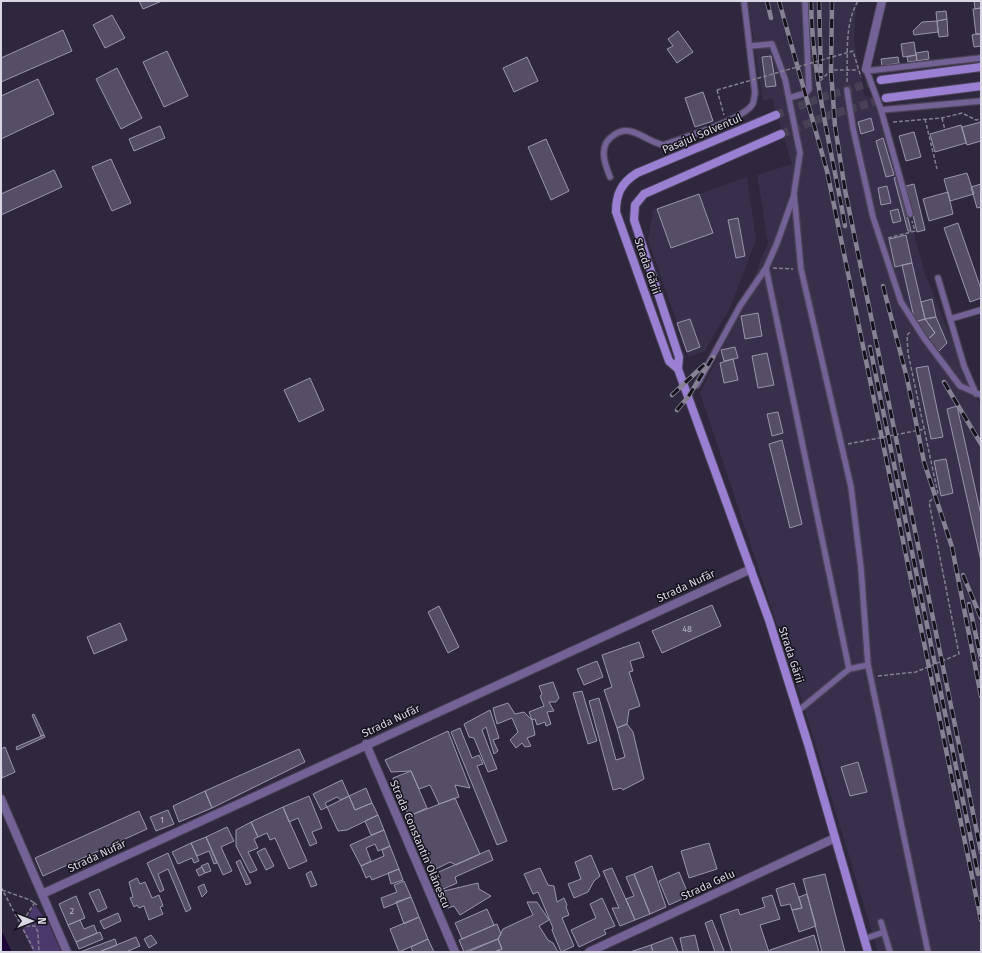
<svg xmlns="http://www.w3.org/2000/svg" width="982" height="953" font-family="'Fira Sans',sans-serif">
<rect width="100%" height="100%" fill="#2e273d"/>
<path fill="#38304b" d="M748 1H856L854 42 864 95 873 99 899 176 924 271 975 397 981 404V952H878L798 687 700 393 742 308 768 242 757 175 792 164 772 98 763 101Z
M747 177 756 240 730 308 705 351 689 357 648 240 653 210Z"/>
<path fill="#4a396a" d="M34 904 49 924 61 952H33L23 930Z"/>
<path fill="#1c033a" d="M1 930 12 952H1Z"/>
<path fill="#554e66" stroke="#9b94ae" d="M139 1H162L143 9Z
M974 1H981V8L975 9Z
M981 8V34H976L973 9Z
M946 11 947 19 937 21 936 12Z
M112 15 125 38 105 48 93 25Z
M947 19 948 36 939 37 937 21Z
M937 21 938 32 914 35 913 31 922 22Z
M63 30 72 51 1 82V58Z
M678 31 693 52 677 63 667 49 673 46 668 39Z
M976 34H981V46L974 47 972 35Z
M914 42 916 55 903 57 901 44Z
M167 51 188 96 164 107 143 62Z
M928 51 929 59 917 61 916 53Z
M916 55 917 61 908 62 907 57Z
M771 56 776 86 766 87 762 57Z
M527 57 538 81 514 92 503 68Z
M898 57 899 63 882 66 881 59Z
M117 68 142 118 121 129 96 79Z
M38 79 54 114 1 139V96Z
M703 92 713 121 695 127 685 98Z
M871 118 874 130 861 134 858 122Z
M981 122V141L967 145 962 127Z
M961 125 966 143 935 152 930 134Z
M160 126 165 138 134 151 129 139Z
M914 132 921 157 906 161 899 136Z
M883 138 894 175 886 177 876 141Z
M546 139 569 191 551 200 528 147Z
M111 159 131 203 112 211 92 167Z
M54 170 62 187 1 215V194Z
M967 173 974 194 950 201 944 179Z
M898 177 911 231H908L894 178Z
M914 184 925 230 917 232 906 186Z
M981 184V207L977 208 971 187Z
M887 186 891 203 881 205 878 188Z
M948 192 953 214 929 221 923 199Z
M699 194 713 233 671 248 657 209Z
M898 209 901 221 893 223 890 211Z
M738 218 745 256 736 258 728 220Z
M958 223 981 289V298L970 302 944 228Z
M906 235 912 263 895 267 889 239Z
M912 263 925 319 915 322 902 265Z
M932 299 936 317 925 319 921 302Z
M758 313 762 336 745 339 741 316Z
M936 317 947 343 938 352 928 339 935 333 925 319Z
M690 319 700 347 687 352 677 323Z
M925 319 935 333 928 339 915 322Z
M735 347 738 358 724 361 721 350Z
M767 353 774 385 758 388 752 356Z
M733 359 738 380 724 383 720 363Z
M928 366 943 437 931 439 916 368Z
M310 378 324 410 299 422 284 390Z
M957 406 981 515V561L947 409Z
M778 412 783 433 772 436 767 414Z
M782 440 802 524 790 528 769 444Z
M946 459 953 493 941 496 934 461Z
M712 605 721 626 662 653 652 631Z
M439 606 459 647 448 653 428 612Z
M120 623 127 640 94 654 87 637Z
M639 642 644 657 630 661 633 671 629 672 640 706 629 710 627 724 617 728 604 690 612 687 602 655Z
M597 661 603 677 584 685 577 669Z
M553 682 559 698 556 702H549L554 711 547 712 551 724 546 726 545 722 537 725 535 719 532 720 529 712 544 706 540 696 542 694 539 686Z
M582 691 597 741 588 744 573 693Z
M599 698 616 760 625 757 617 728 627 724 633 732 644 779 623 790 621 788 613 790 589 701Z
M508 703 515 714 524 712 532 720 535 735 527 738 531 746 525 747 522 743 516 748 510 740 518 732 512 718 497 724 493 708Z
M490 710 499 738 493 740 498 751 494 754 486 727 482 730 497 769 488 772 474 738 469 737 464 724Z
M34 714 44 735 41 736 32 715Z
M460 728 472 758 479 755 483 764 477 766 507 841 497 845 451 732Z
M448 731 470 788 455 785 459 797 439 804 430 785 419 789 411 771 391 772 385 760Z
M44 735 45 737 17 750 16 747Z
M5 747 15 772 2 778 1 749Z
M299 749 305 762 212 808 205 791Z
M858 762 867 792 850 796 841 767Z
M411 771 427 808 409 816 393 778Z
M342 780 349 796 341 800 337 797 325 803 327 807 321 810 313 794Z
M366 788 372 803 355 810 349 796Z
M205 791 212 808 179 822 173 806Z
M309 796 322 828 312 832 317 843 310 846 298 818 289 822 283 807Z
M349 796 355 810 372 803 378 815 347 830 338 831 327 807Z
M455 798 480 854 456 865 450 862 434 870 409 816Z
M283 807 307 861 289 869 275 838 270 840 267 833 258 837 251 822Z
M168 810 174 824 156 831 150 817Z
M139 811 147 829 43 876 35 858Z
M378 815 384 830 371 835 365 821Z
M251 822 258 837 254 839 258 848 248 852 257 870 250 873 236 846V830Z
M227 827 234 841 221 847 232 871 223 875 206 837Z
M384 830 390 846 378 851 375 844 366 848 371 861 361 866 350 845Z
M206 837 217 863 214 864 209 851 197 856 191 843Z
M191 843 199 861 194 863 192 858 178 864 172 852Z
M709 843 717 869 689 878 681 851Z
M390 846 399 869 372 880 370 876 366 878 361 866 384 856 382 850Z
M265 848 274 866 266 870 257 852Z
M489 850 493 860 455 877 457 883 441 890 434 874Z
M168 853 191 909 186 912 168 869 158 874 164 890 160 892 147 863Z
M591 855 600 876 594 881 588 892 574 898 568 884 581 879 575 862Z
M240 860 251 883 246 885 236 862Z
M208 863 211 871 205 873 201 866Z
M652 866 666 907 650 914 634 874Z
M202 867 205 873 199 876 196 870Z
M540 868 548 885 554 886 557 902 564 898 567 905 566 907 569 915 562 918 574 946 561 952 552 930 553 928 538 892 533 894 524 874Z
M612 868 635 920 620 926 612 908H619L603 871Z
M399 869 403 880 391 884 388 873Z
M311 871 317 885 311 887 306 874Z
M679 872 689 896 669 905 659 881Z
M634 874 650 914 635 920 626 899 634 896 626 877Z
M825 874 845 952H822L807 894 803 879Z
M137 878 140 884 145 882 152 898 159 895 163 906 160 907 163 914 149 920 144 906 139 908 137 905 134 907 130 898 133 897 129 882Z
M404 881 411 897 384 908 381 898 397 892 394 885Z
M478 883 479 889 491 896 460 915 454 906 448 908 444 891Z
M794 883 802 908 792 910 790 904 781 906 776 889Z
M204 884 207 892 202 897 198 887Z
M99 889 107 908 98 912 89 893Z
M807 894 816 926 799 932 792 910 802 908 799 897Z
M772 895 780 919 760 925 769 952H732L720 915 738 909 740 915 765 907 762 898Z
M76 896 85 918 68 925 59 904Z
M411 897 419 917 404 924 396 902Z
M602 898 615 926 604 930 606 934 579 947 571 930 596 918 590 904Z
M527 902H537L549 920 539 926 548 940 553 943 558 952H494L502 949 498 939 503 929 533 915Z
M487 909 494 925 462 939 455 923Z
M118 913 121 921 104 929 100 921Z
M419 917 428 939 399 952 390 929Z
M80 920 84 929 94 925 97 933 76 942 68 925Z
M712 920 724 951 722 952H715L705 923Z
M497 924 501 934 498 939 464 952 459 940Z
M100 932 103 939 79 949 76 942Z
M151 935 157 943 149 948 144 939Z
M695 935 699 952H683L680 938Z
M814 935 819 952H770V950Z
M136 937 140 946 126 952H99Z
M672 937 678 952H653L651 945Z
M115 939 117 945 99 952H80Z
M428 939 434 952H413L411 947Z
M498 939 502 949 494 952H471L470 951Z
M651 945 653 952H630Z"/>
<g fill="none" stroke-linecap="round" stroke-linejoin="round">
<path stroke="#484156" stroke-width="8" stroke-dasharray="8 4" stroke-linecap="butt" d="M776 115 823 97 881 80
M781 134 827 116 886 98"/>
<defs>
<path id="service" d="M750 46 772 44 785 79 800 153 794 193 801 269 851 487 861 568 868 665 928 952
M866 69 881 110 910 214
M866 71 981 58
M847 90 853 128 873 217 901 302 924 338 960 386 981 395
M789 98 806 93 809 89 805 1
M881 110 981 101
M610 177C604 162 598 145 614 135 618 132 624 130 629 131 641 133 651 143 664 145 682 138 742 120 752 105 754 103 754 97 755 93L744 1
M766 268 849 669
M938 278 964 366 976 394
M950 319 981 310
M697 385 740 306 766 268 777 243 794 195
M798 711 849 669 868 665
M881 922 890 952
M864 939 884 932"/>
<path id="minor" d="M866 69 882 1
M366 744 455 952
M1 799 67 952
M42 894 751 569
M589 952 835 838"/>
<path id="secondary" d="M881 80 981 67
M886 98 981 86
M781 134 644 194 635 205 634 220 679 357 678 369 769 620 808 744 868 952
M678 369 669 361 616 212C616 194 621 183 637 173L776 115"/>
</defs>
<use href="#service" stroke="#4a4358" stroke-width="8"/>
<use href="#minor" stroke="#4a4358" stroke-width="10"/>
<use href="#secondary" stroke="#4a4358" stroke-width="10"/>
<path stroke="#847f91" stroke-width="1.5" stroke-dasharray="4 2" stroke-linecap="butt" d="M847 82C848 55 844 25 858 1
M816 85 831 70H858
M717 90 724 115
M942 118 945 130
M925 119 937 169
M893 122 942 118 962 113 976 120 981 119
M888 238 915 231 912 221
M773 268 793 269
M848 444 925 429
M878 676 916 672 959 654 929 502 938 494 908 353 907 335 910 332
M1 887 35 952
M2 890 30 900 37 905
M20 926H35L38 932 39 952
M20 926 35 902"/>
<use href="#service" stroke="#726296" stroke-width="5.5"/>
<use href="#minor" stroke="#726296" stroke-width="8"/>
<use href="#secondary" stroke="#9a7fd2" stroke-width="8"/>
<defs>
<path id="rail" d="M767 1 771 18
M779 1 827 171 981 920
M811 1C812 79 832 150 845 226
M819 1 821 76
M832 1 831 70 835 126 845 190 981 852
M883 286 907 378 924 462 952 547 981 696
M870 347 978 874
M944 382 981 444
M672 395 704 365
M677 410 688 397 713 357
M963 575 981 618
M969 604 981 659"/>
</defs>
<use href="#rail" stroke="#868193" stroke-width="4.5"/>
<use href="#rail" stroke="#15121c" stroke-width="3" stroke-dasharray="9" stroke-linecap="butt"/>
<path stroke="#847f91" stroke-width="1.5" stroke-dasharray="4 2" stroke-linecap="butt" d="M717 90 853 51 861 77"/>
</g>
<g text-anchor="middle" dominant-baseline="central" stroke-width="3" stroke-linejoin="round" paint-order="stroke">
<g font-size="9" fill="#b9b5c5">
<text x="687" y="629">48</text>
<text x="162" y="820">1</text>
<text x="72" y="911">2</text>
</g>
<g font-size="11" fill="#dad7e5" stroke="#15121c">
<text transform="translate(702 134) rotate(-23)">Pasajul Solventul</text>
<text transform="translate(647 266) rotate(71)">Strada Gării</text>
<text transform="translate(686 586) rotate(-25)">Strada Nufăr</text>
<text transform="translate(791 655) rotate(72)">Strada Gării</text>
<text transform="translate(391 721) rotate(-25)">Strada Nufăr</text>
<text transform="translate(420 844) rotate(67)">Strada Constantin Olănescu</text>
<text transform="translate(97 856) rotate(-25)">Strada Nufăr</text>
<text transform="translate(708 885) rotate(-25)">Strada Gelu</text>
</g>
</g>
<rect width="982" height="953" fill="none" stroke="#dad7e5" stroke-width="4"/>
<g transform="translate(32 921) rotate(90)" stroke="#15121c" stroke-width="3" paint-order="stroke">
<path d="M0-3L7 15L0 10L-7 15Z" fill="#dad7e5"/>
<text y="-6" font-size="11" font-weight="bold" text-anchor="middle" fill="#dad7e5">N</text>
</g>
</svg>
